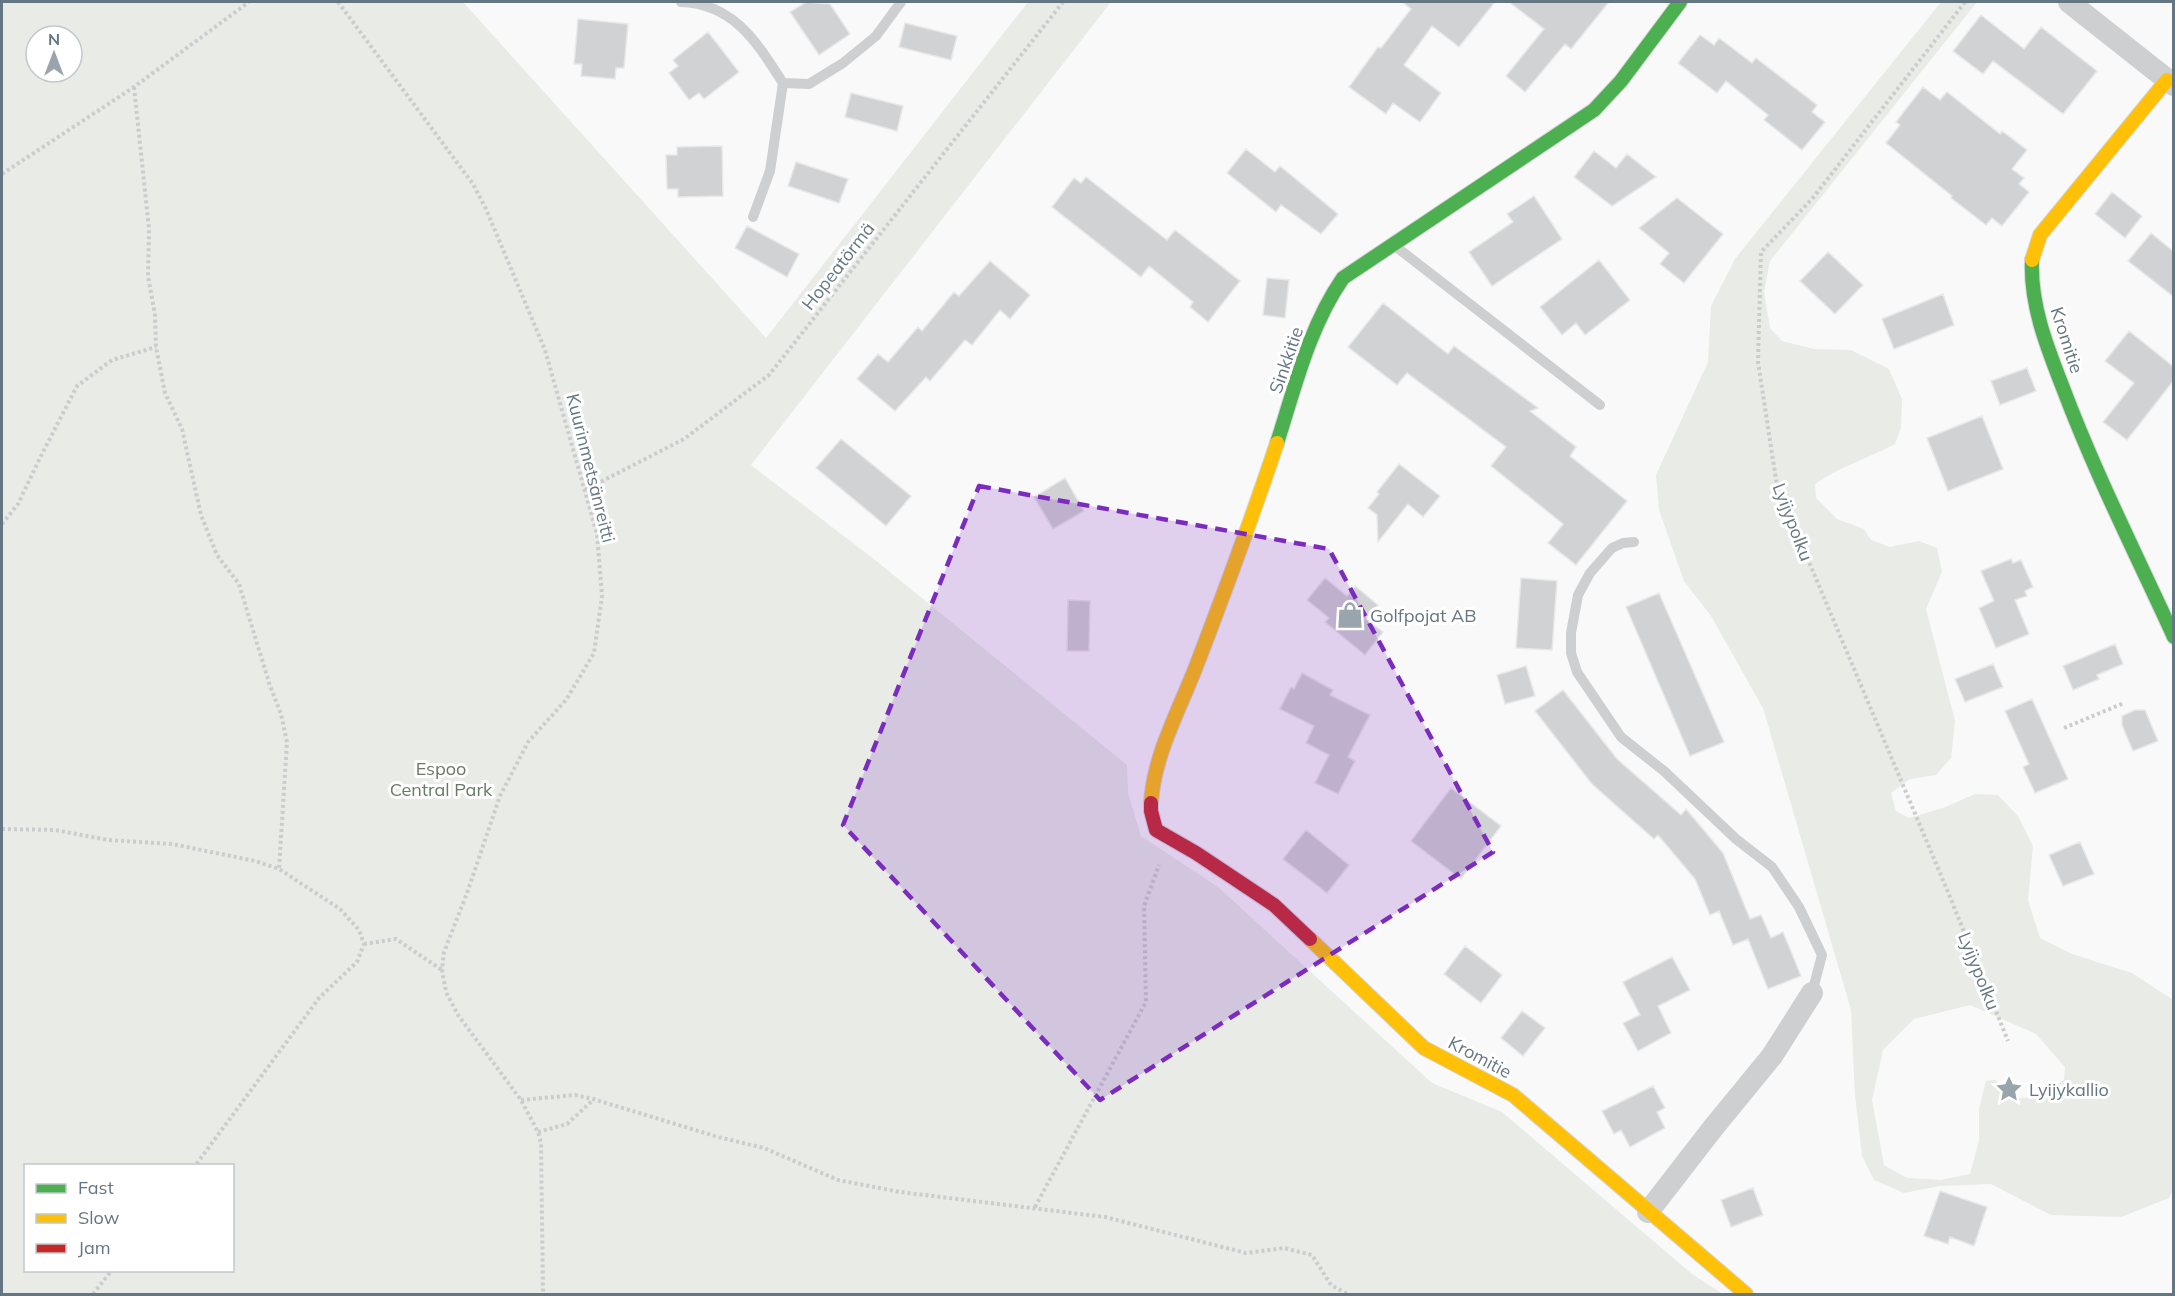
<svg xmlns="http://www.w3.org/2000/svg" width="2175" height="1296" font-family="Mulish,sans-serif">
<rect width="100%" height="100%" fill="#f9f9f9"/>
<path fill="#e8ebe6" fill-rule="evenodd" d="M2 2H463L766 338 1028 2H1111L751 465 875 560 1127 765 1128 793 1141 836 1218 887 1432 1083 1502 1112 1692 1274 1723 1294H2ZM36 36H72V72H36ZM26 1166H232V1270H26Z
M1941 2H1977L1770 261 1764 292 1770 328 1782 341 1814 349 1851 350 1889 369 1902 399 1901 428 1895 444C1869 458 1839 467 1815 484L1816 498 1837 519 1864 529 1871 540 1890 547 1919 541 1937 548 1942 572 1926 609 1955 721 1951 758 1936 775 1910 779 1891 793 1896 811 1909 818 1943 808 1975 794 1998 795 2018 816 2033 846 2028 900 2040 938 2072 954 2132 973 2173 1000V1190L2169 1198 2121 1217 2051 1215 1991 1184 1940 1186 1904 1193 1874 1180 1862 1156 1855 1095 1851 1010 1763 708 1711 616 1684 581 1659 510 1656 475 1708 362 1711 306 1735 259ZM1970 1005 2036 1034 2065 1067 2064 1080C2042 1093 2031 1102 2005 1096L1996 1080 1986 1081 1979 1109V1141L1970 1174 1941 1180 1907 1178 1884 1165 1872 1100 1883 1050 1914 1019Z"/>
<path fill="#d0d2d3" stroke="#e8e8e8" stroke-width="1.5" d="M806 2 830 4 850 34 819 55 790 12Z
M1402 2H1495L1459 47 1432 26 1404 65 1441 93 1420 122 1393 103 1386 114 1349 87 1378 47 1381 48 1411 9Z
M1509 2H1609L1571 49 1565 44 1525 92 1506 76 1544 29Z
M1981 15 2024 49 2041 27 2097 71 2063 114 1993 61 1983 74 1953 51Z
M578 19 628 24 624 68H616L615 79 581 76 582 64H574Z
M905 23 957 36 951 60 899 47Z
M708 32 739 72 704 99 699 93 689 100 669 73 678 66 673 60Z
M1700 35 1714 45 1719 38 1752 63 1756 58 1817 105 1812 112 1825 122 1802 150 1764 120 1768 115 1726 81 1717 93 1678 63Z
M1923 87 1940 100 1947 92 2000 134 2002 131 2027 150 2012 169 2024 178 2019 184 2029 192 2002 226 1992 218 1986 225 1951 198 1952 196 1886 143 1900 125 1896 122Z
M851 93 903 106 897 131 845 117Z
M722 146 723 196 678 197V189H667L666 155H677V147Z
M1246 149 1275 172 1280 166 1338 214 1321 234 1281 205 1276 212 1227 173Z
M1594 151 1616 168 1627 154 1656 177 1612 206 1574 177Z
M796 162 848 179 839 203 788 186Z
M1086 177 1167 240 1175 230 1240 281 1208 322 1190 307 1193 302 1149 266 1141 277 1052 207 1074 178 1081 183Z
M2112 192 2142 216 2125 238 2095 214Z
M1534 196 1562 239 1492 286 1469 252 1513 222 1507 214Z
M1677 198 1723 234 1684 283 1660 264 1669 253 1639 228Z
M747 226 799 254 787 277 735 248Z
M2151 233 2174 252V297L2128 261Z
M1828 252 1863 285 1835 314 1800 281Z
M1599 260 1630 300 1585 335 1576 323 1562 335 1540 307Z
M990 261 1030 295 1010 319 1000 310 972 345 965 340 930 381 926 377 895 411 857 379 878 354 888 362 918 327 922 331 954 292 959 296Z
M1267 278 1289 280 1285 318 1263 315Z
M1943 294 1954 325 1894 349 1882 319Z
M1383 303 1448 354 1454 346 1538 408 1530 411 1576 447 1570 456 1627 501 1576 565 1548 543 1563 524 1491 466 1506 447 1407 373 1397 385 1348 347Z
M2129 331 2174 367V380L2127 440 2103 422 2134 383 2105 361Z
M2027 368 2036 391 2000 405 1991 381Z
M1982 416 2003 469 1948 491 1927 438Z
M841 439 911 496 886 526 816 468Z
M1399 464 1440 496 1423 517 1408 504 1378 542 1377 515 1368 508 1379 494 1377 492Z
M1065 478 1084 511 1053 529 1034 497Z
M2011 559 2013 563 2021 560 2033 587 2025 591 2027 596 2015 600 2029 634 1996 648 1979 608 1994 601 1981 571Z
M1325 578 1347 596 1355 586 1378 605 1366 619 1383 632 1365 655 1325 622 1329 618 1307 600Z
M1521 578 1557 581 1552 650 1516 648Z
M1659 593 1724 742 1690 756 1626 607Z
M1068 600 1090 601 1089 651H1067Z
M2115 644 2123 664 2097 675 2099 679 2073 690 2063 666Z
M1993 664 2003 687 1965 702 1955 679Z
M1526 666 1535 696 1505 704 1497 675Z
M1302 673 1333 690 1330 695 1370 715 1348 757 1355 761 1338 794 1315 783 1329 755 1306 743 1314 726 1280 709 1291 687 1294 689Z
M1563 690 1617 759 1681 815 1686 809 1723 853 1750 919 1761 915 1771 938 1783 932 1801 976 1768 989 1748 939 1733 945 1719 911 1710 915 1695 879 1658 835 1654 839 1592 784 1535 711Z
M2032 699 2068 779 2035 793 2023 767 2029 764 2005 711Z
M2135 710H2145L2158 741 2133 751 2122 725V716Z
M1451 788 1501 826 1461 879 1411 841Z
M1306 830 1349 865 1327 893 1283 859Z
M2080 842 2094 874 2063 886 2049 855Z
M1465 946 1502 975 1481 1003 1444 974Z
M1672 957 1690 990 1658 1006 1671 1033 1638 1051 1623 1023 1640 1015 1623 982Z
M1522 1011 1545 1028 1523 1056 1501 1038Z
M1653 1086 1665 1108 1657 1112 1665 1128 1630 1147 1621 1130 1614 1134 1602 1111Z
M1753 1188 1763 1215 1731 1227 1721 1200Z
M1940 1191 1987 1207 1974 1246 1950 1237 1948 1244 1924 1236Z"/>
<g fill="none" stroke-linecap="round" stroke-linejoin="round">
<defs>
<path id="fast" d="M2032 260C2030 305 2047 347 2063 388 2095 473 2136 554 2174 637
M1277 443C1295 387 1309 327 1343 278L1594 110 1621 81 1680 2"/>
<path id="slow" d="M2032 260 2040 235 2167 80
M1151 803C1154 754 1180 709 1197 664 1225 591 1252 518 1277 443
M1310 939 1424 1048 1513 1095 1746 1294"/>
<path id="jam" d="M1151 803V811L1156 830 1196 853 1274 905 1310 939"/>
</defs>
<use href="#fast" stroke="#d5d6d7" stroke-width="16"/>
<use href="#slow" stroke="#d5d6d7" stroke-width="16"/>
<use href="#jam" stroke="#d5d6d7" stroke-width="16"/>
<path stroke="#cbcccd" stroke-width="4" stroke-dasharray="3 3" stroke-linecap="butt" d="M338 2 473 184 486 209 545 350 597 534 602 596 594 653 566 700 528 742 500 796 467 893 444 952 442 970 446 992 458 1015 521 1100 538 1132 541 1143 543 1294
M1965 2 1812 199 1761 252 1758 362 1777 486 1948 892 2008 1041
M134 87 149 229 148 276 155 315 156 347 165 393 182 429 201 515 217 555 239 584 270 686 281 714 287 742 279 869
M2 174 134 87 249 2
M585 490 684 439 769 375 1063 2
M2 524 18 504 41 456 77 386 112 360 156 347
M2064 728 2124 703
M2 829 55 830 108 840 172 844 255 861 279 869 340 909 359 930 364 944 357 962 319 998 195 1166
M364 944 396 939 442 970
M521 1100 575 1095 593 1099 718 1137 764 1148 838 1180 900 1192 1105 1217 1246 1253 1284 1248 1312 1255 1331 1285 1347 1294
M538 1132 567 1124 593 1100
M1035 1207 1146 1002 1144 906 1159 865
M93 1294 112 1270"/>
<path stroke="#cecfd0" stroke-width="10" d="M681 2C735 4 757 43 783 83L809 84 843 63 876 36 901 2
M753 217 770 171 783 83
M1395 246 1600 405
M1634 542 1623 543 1612 548 1590 573 1578 595 1571 633V653L1577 672 1621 737 1664 771 1736 839 1772 867 1799 907 1822 955 1812 993"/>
<path stroke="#cecfd0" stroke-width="22" d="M2069 2 2174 85
M1648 1212 1713 1128 1772 1056 1812 993"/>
<use href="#fast" stroke="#4caf50" stroke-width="14"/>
<use href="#slow" stroke="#ffc107" stroke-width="14"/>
<use href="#jam" stroke="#c62828" stroke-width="14"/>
</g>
<path fill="#7b2cbf" fill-opacity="0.2" stroke="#7b2cbf" stroke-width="4.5" stroke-dasharray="12 8" stroke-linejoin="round" d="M979 486 1329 549 1493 852 1100 1100 843 825Z"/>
<defs>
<symbol id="shop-bare" viewBox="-9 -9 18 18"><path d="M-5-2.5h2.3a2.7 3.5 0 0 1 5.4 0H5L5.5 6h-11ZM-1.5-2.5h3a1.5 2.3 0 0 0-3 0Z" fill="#99a4ac" stroke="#fff" stroke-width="2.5" paint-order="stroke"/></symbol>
<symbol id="sight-bare" viewBox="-9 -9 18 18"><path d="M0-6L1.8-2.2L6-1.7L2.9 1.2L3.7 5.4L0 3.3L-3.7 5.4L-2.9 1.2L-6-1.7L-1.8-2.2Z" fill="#99a4ac" stroke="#fff" stroke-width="2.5" paint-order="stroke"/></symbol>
</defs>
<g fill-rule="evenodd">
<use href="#shop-bare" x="1331" y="596" width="38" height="38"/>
<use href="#sight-bare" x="1990" y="1070" width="38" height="38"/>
</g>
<g text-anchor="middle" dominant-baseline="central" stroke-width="6" stroke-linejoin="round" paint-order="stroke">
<g font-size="18" fill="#657683" stroke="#fff">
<text transform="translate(838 266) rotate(-52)">Hopeatörmä</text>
<text transform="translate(2067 340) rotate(72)">Kromitie</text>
<text transform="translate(1286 360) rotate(-71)">Sinkkitie</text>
<text transform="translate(591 468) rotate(76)">Kuurinmetsänreitti</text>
<text transform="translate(1793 522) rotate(69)">Lyijypolku</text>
<text transform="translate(1979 971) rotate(68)">Lyijypolku</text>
<text transform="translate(1480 1057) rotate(28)">Kromitie</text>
</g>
<g font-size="18" fill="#657683" stroke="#fff" text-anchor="start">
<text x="1370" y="615">Golfpojat AB</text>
<text x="2029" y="1089">Lyijykallio</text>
</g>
<g font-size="18" fill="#687a64" stroke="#fff">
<text x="441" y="768">Espoo<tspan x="441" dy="21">Central Park</tspan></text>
</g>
</g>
<rect width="2175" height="1296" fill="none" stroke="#657683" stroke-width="6"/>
<rect x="24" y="1164" width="210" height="108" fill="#ffffff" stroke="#c1c8cd" stroke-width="1.5"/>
<rect x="36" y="1184" width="30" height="9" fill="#4caf50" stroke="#c1c8cd" stroke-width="1.5"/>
<text x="78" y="1194" font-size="18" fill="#657683">Fast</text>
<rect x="36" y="1214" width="30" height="9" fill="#ffc107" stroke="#c1c8cd" stroke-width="1.5"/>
<text x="78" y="1224" font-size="18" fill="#657683">Slow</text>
<rect x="36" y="1244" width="30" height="9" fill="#c62828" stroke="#c1c8cd" stroke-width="1.5"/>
<text x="78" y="1254" font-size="18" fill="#657683">Jam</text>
<g transform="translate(54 54)"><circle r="28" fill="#ffffff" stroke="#c1c8cd" stroke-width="1.5"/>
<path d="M0-4.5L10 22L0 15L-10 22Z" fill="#99a4ac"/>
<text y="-9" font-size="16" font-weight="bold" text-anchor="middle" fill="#657683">N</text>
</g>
</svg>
